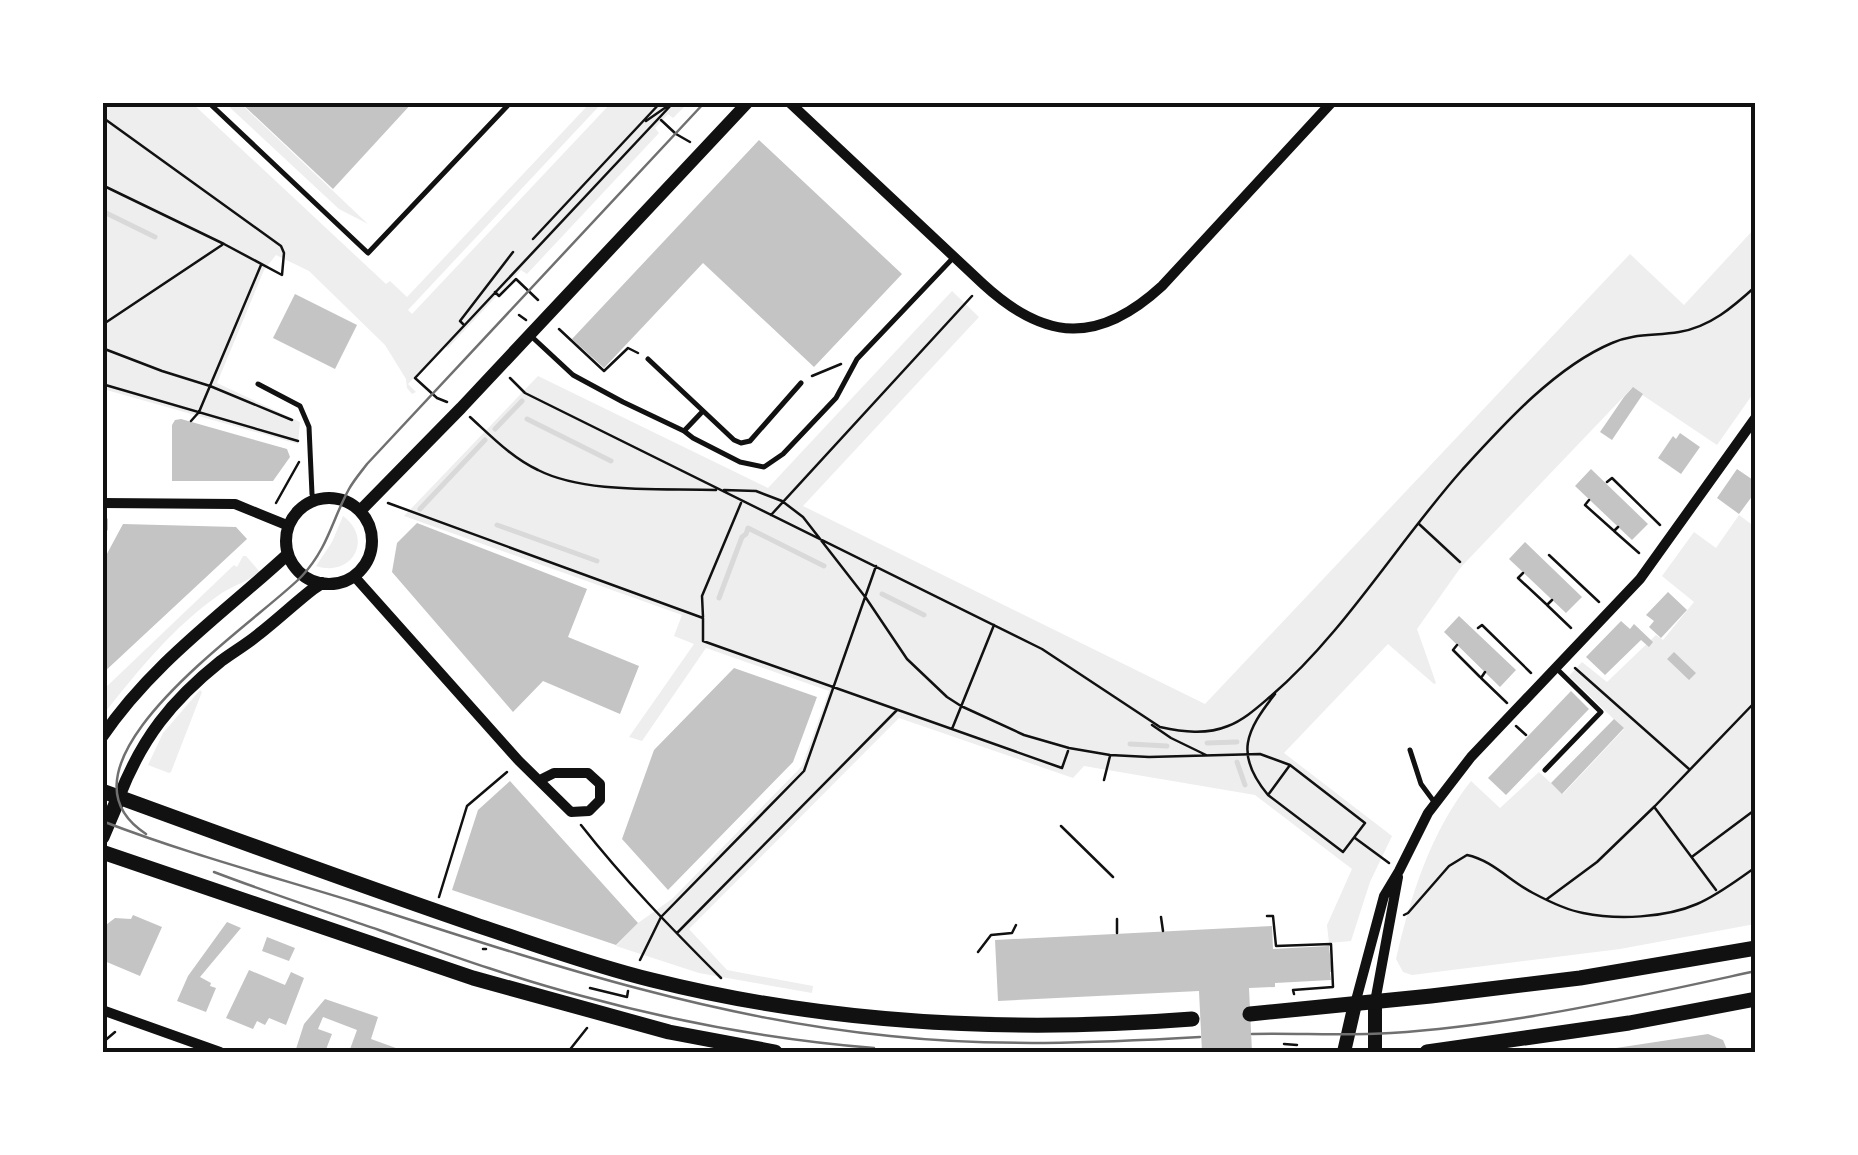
<svg xmlns="http://www.w3.org/2000/svg" width="1858" height="1155" font-family="'DejaVu Sans',sans-serif">
<rect width="100%" height="100%" fill="#fff"/>
<path fill="#eee" d="M102 103H192L386 284 390 281 407 297 590 103H602L408 310 412 314 611 103H688L673 118 668 114 655 128 659 133 527 274 521 270 448 348 444 346 408 384 416 392 412 394 407 388 406 379 385 345 309 271 276 255 264 270 217 383 300 422 298 444 103 389Z
M225 103H240L368 224 339 209Z
M1755 228V391L1717 445 1632 388 1461 567 1417 629 1436 683 1434 684 1388 644 1284 753 1392 836 1370 882 1351 941 1329 943 1327 925 1352 869 1255 795 1084 766 1073 778 899 718 689 929 727 970 813 986 812 993 699 973 616 946 638 923 672 899 802 766 829 691 706 648 642 741 629 737 694 644 674 636 682 615 404 516 538 376 768 488 952 291 979 317 803 506 1205 704 1630 254 1684 305Z
M1739 515 1755 527V924L1620 949 1412 975 1403 972 1396 959C1411 895 1430 833 1471 781L1500 808 1539 772 1563 794 1624 729 1569 676 1582 662 1607 682 1656 635 1663 640 1694 602 1662 576 1694 532 1716 548Z
M343 516C374 539 352 578 316 566L332 542Z
M243 556H246L260 572C247 582 232 586 219 595 174 626 136 673 103 715V690L234 565 237 567Z
M200 690 202 692 171 772 169 773 148 765 163 733Z"/>
<g fill="none" stroke-linecap="round" stroke-linejoin="round">
<path stroke="#d9d9d9" stroke-width="5" d="M102 211 155 237
M527 419 611 461
M495 429 522 401
M420 509 485 440
M497 525 597 561
M882 594 924 615
M719 598 742 537 746 534 748 528 824 566
M1207 743 1237 742
M1130 744 1167 746
M1237 762 1245 785"/>
</g>
<path fill="#c4c4c4" d="M240 102H413L333 189Z
M759 140 902 274 814 367 703 263 604 368 572 339Z
M295 294 357 325 335 369 273 338Z
M1633 387 1643 394 1612 440 1600 432 1624 397Z
M181 419 287 449 290 457 273 481H172V425L175 420Z
M1680 433 1700 447 1681 474 1658 458 1673 436 1676 439Z
M1591 469 1648 524 1632 540 1575 486Z
M1737 469 1756 482V491L1739 514 1717 498Z
M417 523 587 589 568 637 639 666 620 714 543 681 513 712 392 572 397 543Z
M123 524 236 527 247 539 102 674V563Z
M1525 542 1582 597 1566 613 1509 559Z
M1668 592 1687 610 1661 638 1649 627 1654 621 1646 615Z
M1459 616 1516 670 1500 687 1444 632Z
M1621 621 1630 629 1634 624 1653 642 1649 647 1641 640 1605 675 1586 657Z
M1674 652 1696 673 1689 680 1667 659Z
M734 668 817 697 793 762 668 890 622 839 654 750Z
M1571 691 1589 709 1506 795 1488 778Z
M1614 719 1624 728 1562 794 1551 783Z
M510 781 638 923 616 945 452 890 478 810Z
M133 915 162 927 140 976 102 960V928L115 918 131 919Z
M227 922 241 928 200 977 211 983 210 986 216 988 206 1012 177 1001 188 976Z
M1272 926 1273 949 1329 946 1332 972H1330L1331 980 1275 983V987L1249 988 1252 1052H1202L1199 991 998 1001 995 940Z
M267 937 295 948 289 961 262 951Z
M249 970 285 985 291 972 304 978 286 1025 269 1018 265 1025 257 1021 253 1029 226 1018Z
M325 999 378 1017 371 1039 407 1052H349L357 1030 323 1017 318 1029 332 1034 325 1052H306L296 1049 304 1024Z
M1708 1034 1723 1040 1728 1052H1604L1603 1050Z"/>
<g fill="none" stroke-linecap="round" stroke-linejoin="round">
<path stroke="#111" stroke-width="2.5" d="M102 117 281 246 284 253 282 275 224 244 102 185
M661 120 676 134 690 142
M646 121 672 103
M533 239 661 102
M495 292 499 296 516 279 538 300
M519 315 526 320
M463 324 460 321 513 252
M102 325 222 245
M559 329 604 371 628 348 638 353
M102 348 162 371 210 386 292 420
M812 376 841 364
M510 378 525 393 1042 649 1160 727C1183 732 1206 735 1228 726 1244 720 1258 707 1271 696 1344 633 1398 542 1462 470 1503 425 1555 367 1612 343 1634 333 1655 336 1679 332 1710 327 1733 307 1756 286
M102 384 298 441
M447 402 437 398 415 378 674 102
M470 417C491 436 512 458 538 470 585 494 663 488 716 490
M191 421 199 412 261 265
M1607 482 1612 478 1660 525
M724 490 756 491 782 501 803 517 866 598 907 659 947 697 961 706 1024 735 1069 748 1110 755 1149 757 1260 754 1290 765
M1589 500 1585 505 1613 530
M276 503 299 462
M388 503 703 618V641L1062 768 1068 751
M771 515 972 296
M1419 524 1460 562
M1618 527 1614 531 1639 553
M102 537 106 530V519
M1549 555 1599 602
M1523 573 1518 578 1546 604
M1552 600 1547 605 1571 628
M703 617 702 596 741 503
M1478 628 1482 625 1531 673
M1457 645 1453 650 1480 677
M1575 668 1689 769
M1485 672 1481 678 1507 703
M1152 725 1171 738 1206 755
M1516 726 1526 735
M952 729 994 625
M1290 765 1365 823 1343 852 1268 795Z
M1104 780 1110 756
M1268 795C1234 754 1246 731 1275 694
M1655 808 1716 890
M581 825C624 880 672 929 721 978
M1061 826 1113 877
M1355 838 1389 863
M1693 856 1756 809
M439 897 467 806 507 772
M1547 899 1597 862 1655 806 1756 701
M1404 915 1408 913 1449 866 1467 855C1492 860 1511 882 1533 893 1548 901 1566 910 1583 913 1617 920 1665 918 1697 904 1718 895 1737 880 1756 867
M1267 916H1273L1276 946 1331 944 1333 987 1293 990 1294 994
M1161 917 1163 931
M1117 919V933
M677 933 897 710
M483 949H486
M978 952 991 935 1012 933 1016 925
M640 960 661 917 804 771 876 566
M590 988 627 997 628 991
M102 1043 115 1032
M1284 1044 1297 1045
M568 1052 587 1028"/>
<path stroke="#111" stroke-width="5" d="M208 102 368 253 511 102
M531 336 573 375 623 402 684 431 693 438 740 462 764 467 783 454 836 398 857 359 953 258
M648 359 734 440 741 443 750 441 801 383
M258 384 300 406 309 427 312 494 315 501
M684 431 703 411
M1410 750 1421 784 1435 803
M1545 770 1601 712 1556 668"/>
<path stroke="#111" stroke-width="10" d="M789 102 983 284C1046 342 1099 344 1162 286L1332 102
M102 503 235 504 289 526
M354 576 519 761 571 812 589 811 600 800V784L588 773H554L540 780
M1375 1002 1398 877
M1355 1004 1384 896 1399 871 1428 813 1471 757 1640 579 1756 417
M102 1010 220 1052"/>
<path stroke="#111" stroke-width="12" d="M286 541a43 43 0 1 1 86 0a43 43 0 1 1-86 0Z
M360 511 461 408 748 102
M102 737C152 663 224 613 288 554
M119 797C142 738 171 701 221 661 233 652 247 644 259 634 277 620 295 603 313 589L322 583"/>
<path stroke="#111" stroke-width="14" d="M1344 1052 1355 1004
M1375 1052V1002"/>
<path stroke="#111" stroke-width="15" d="M102 791C228 837 353 883 479 926 537 945 594 966 652 980 828 1024 1012 1033 1192 1019
M102 837 119 797
M102 852 473 978 669 1032 775 1052
M1250 1014 1431 996 1580 978 1756 948
M1427 1052 1629 1023 1756 999"/>
<path stroke="#707070" stroke-width="2.5" d="M102 821C185 853 271 876 355 902 530 958 705 1018 890 1036 993 1047 1096 1043 1200 1037
M146 834C38 764 259 621 302 576 328 548 332 520 349 489 354 480 361 472 367 464L705 102
M214 872C269 893 324 911 379 930 447 954 513 978 582 996 677 1022 775 1040 874 1048
M1252 1034C1298 1033 1345 1036 1391 1033 1514 1025 1636 997 1756 971"/>
</g>
<rect width="1858" height="1155" fill="none" stroke="#ffffff" stroke-width="210"/>
<rect x="105" y="105" width="1648" height="945" fill="none" stroke="#111" stroke-width="4"/>
</svg>
